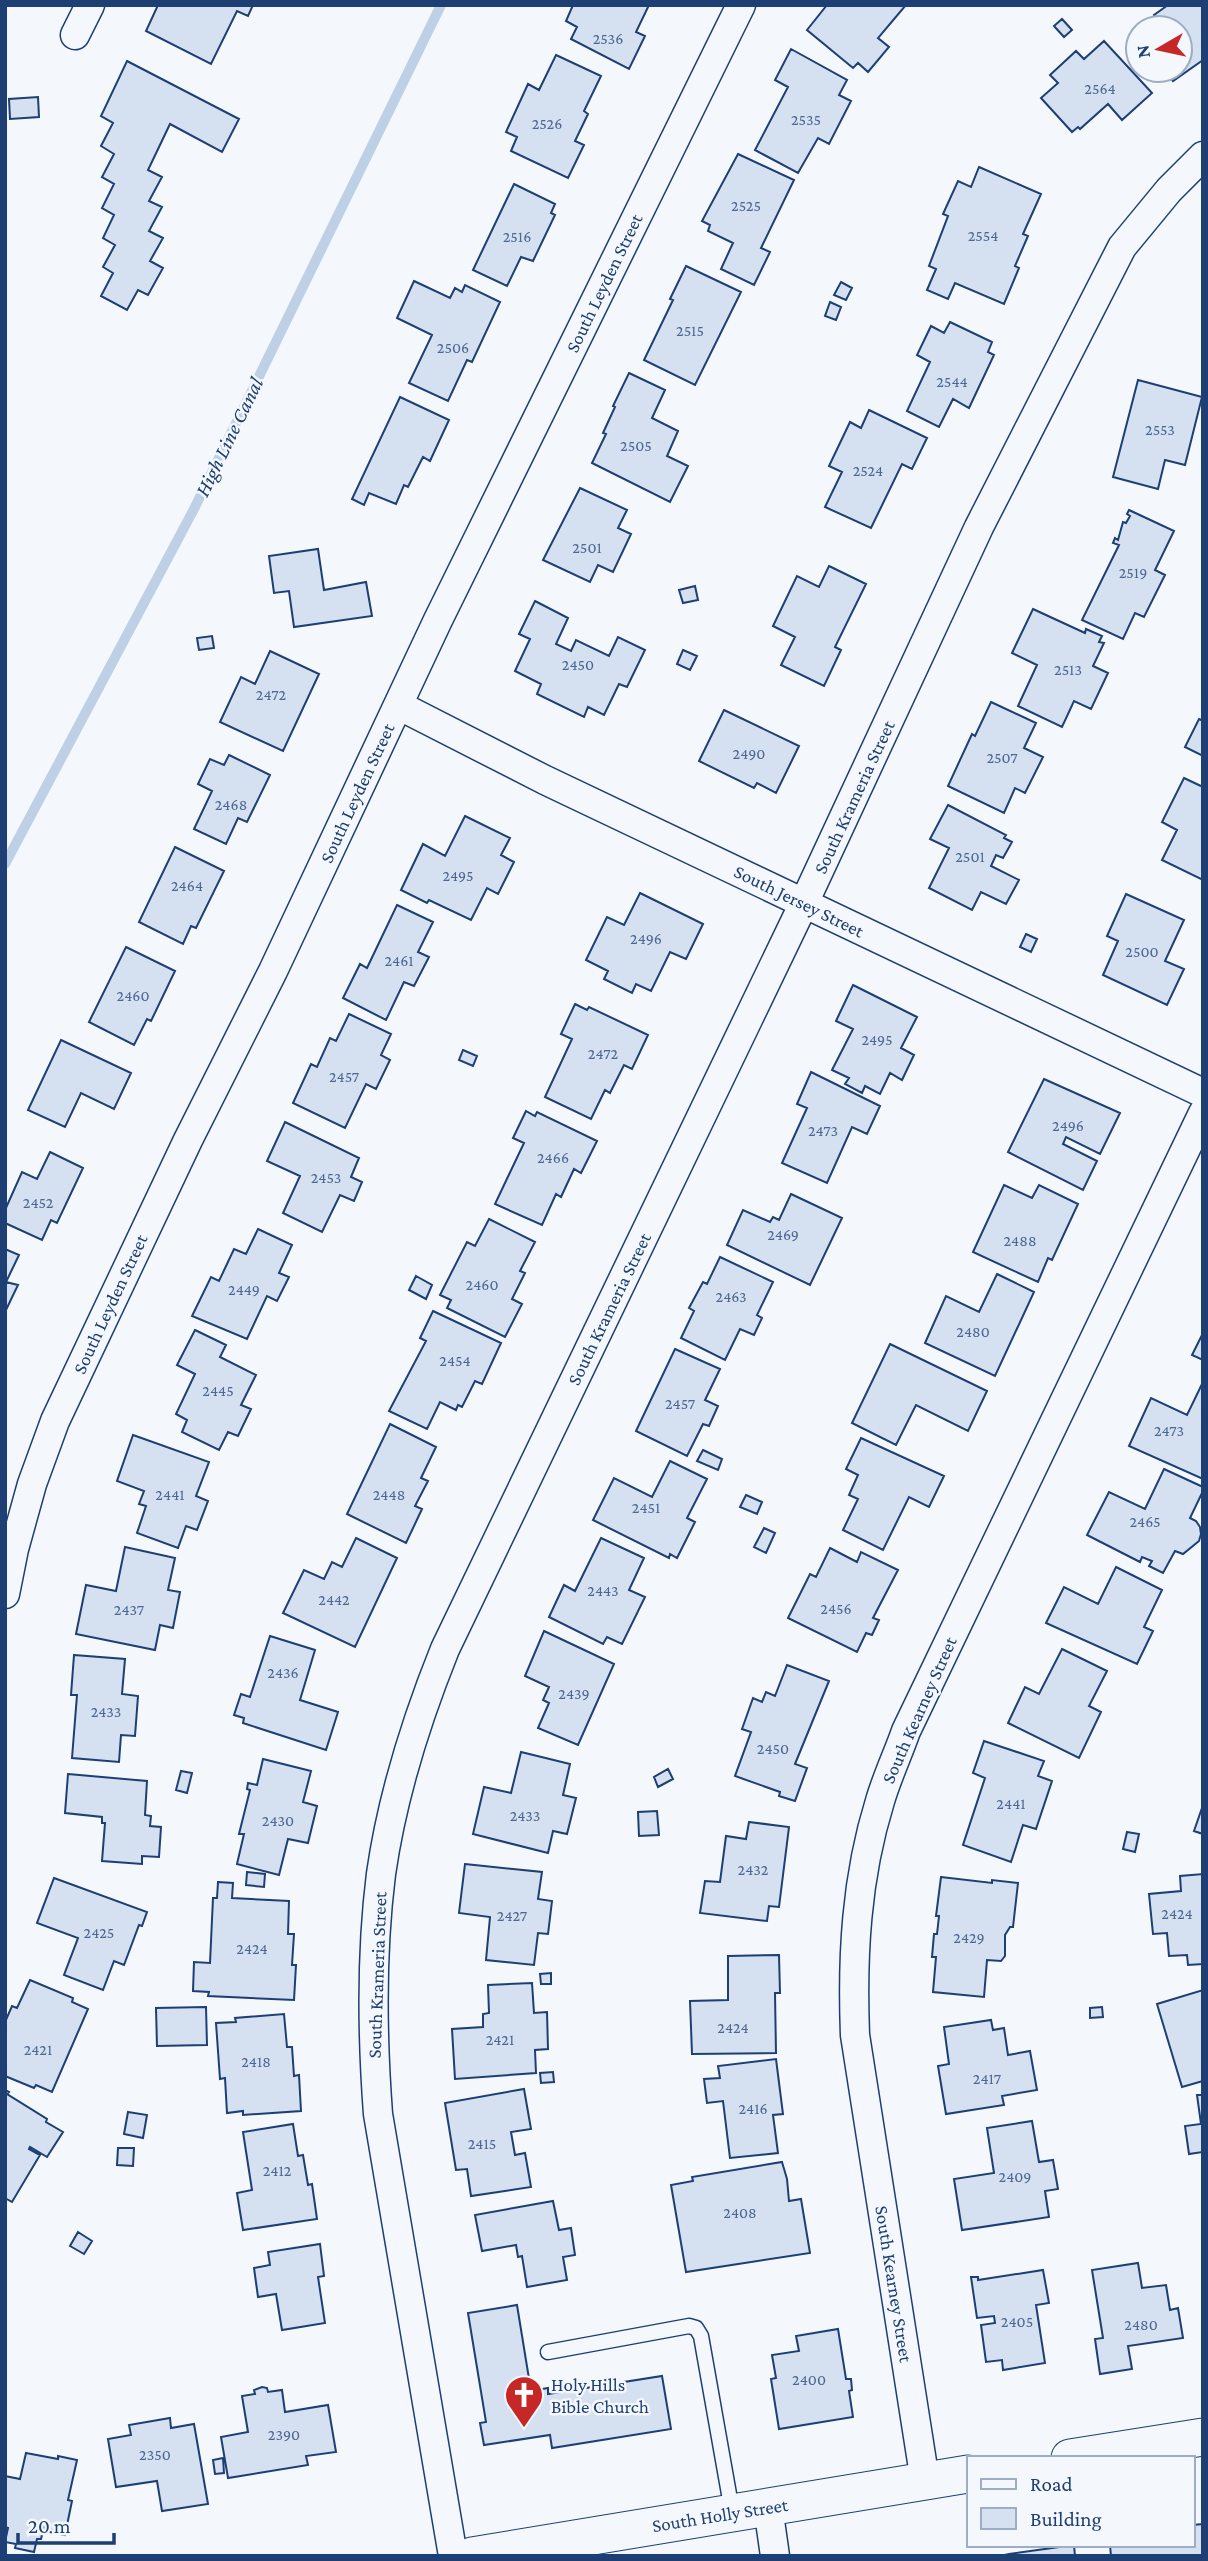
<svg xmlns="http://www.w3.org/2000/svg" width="1208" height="2561" font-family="'Crimson Pro',serif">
<rect width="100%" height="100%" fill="#f4f7fb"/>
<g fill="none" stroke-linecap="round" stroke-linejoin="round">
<path stroke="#bed0e5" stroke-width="10" d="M5 864 194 509 441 5"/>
</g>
<path fill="#d5e0f0" stroke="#1d3f73" stroke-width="2" d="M158 5H253L248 16 237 11 211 64 146 31Z
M573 5H649L636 32 645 36 629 69 571 39 577 27 566 21Z
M827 5H906L878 38 889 47 868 72 858 63 853 68 807 30Z
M1168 5H1203V60L1173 81 1165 70H1180V28H1162L1154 15Z
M1062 19 1072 30 1064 37 1054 26Z
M1104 41 1152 93 1122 120 1108 104 1080 129 1078 127 1072 132 1041 98 1058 83 1050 75 1076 51 1084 59Z
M791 49 847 80 839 95 851 101 829 144 818 138 798 173 755 150 788 87 775 80Z
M556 55 601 76 584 111 588 114 575 141 584 145 568 178 511 151 517 137 506 132 528 84 539 90Z
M127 61 239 119 222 152 170 124 148 170 162 177 149 201 162 207 149 231 163 238 150 261 163 268 148 295 138 290 127 310 101 296 113 273 103 267 115 245 103 238 114 215 102 208 114 184 102 177 114 154 101 146 113 123 101 116Z
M38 97 39 117 10 119 9 99Z
M738 154 794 180 761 248 770 252 754 285 721 269 733 243 708 231 710 225 702 221Z
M979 167 1041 194 1023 234 1028 236 1015 266 1019 268 1004 304 955 283 948 299 927 290 936 269 929 266 948 216 943 214 958 181 971 187Z
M514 184 555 204 551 213 555 215 533 261 521 257 507 286 473 270Z
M686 266 741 292 695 385 644 360 673 300 670 299Z
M414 281 450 298 455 288 462 292 465 285 500 302 472 362 467 360 448 401 409 383 432 335 397 318Z
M841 282 852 288 846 300 834 295Z
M830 302 841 307 836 320 825 316Z
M950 322 992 342 988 352 994 355 969 408 953 399 939 427 907 411 930 362 917 355 931 326 944 333Z
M629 373 665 390 652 418 678 431 667 456 688 466 670 502 592 463 606 434 603 433 615 407 613 406Z
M1138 380 1202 397 1185 465 1165 460 1158 489 1113 477Z
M400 397 449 420 430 461 423 457 408 487 404 485 396 504 369 493 364 505 352 499Z
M869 410 927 438 912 469 902 464 871 528 825 507 842 472 829 466 850 422 861 428Z
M580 488 627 510 618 528 631 534 613 572 598 565 590 582 543 560Z
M1129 510 1174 531 1155 570 1165 575 1144 617 1135 613 1123 639 1082 620 1119 545 1113 543 1115 538 1118 540 1123 522 1126 523 1130 516 1127 514Z
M318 549 324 590 366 582 372 616 294 627 289 591 274 593 269 556Z
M829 566 866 584 835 647 841 650 824 686 781 665 795 637 773 626 797 576 819 587Z
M695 586 698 600 683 603 679 590Z
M535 601 568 618 556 644 571 651 576 640 609 656 618 637 645 650 627 687 619 684 604 715 588 707 584 717 537 694 541 684 515 671 530 639 519 634Z
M1033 609 1085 633 1086 629 1102 636 1099 642 1104 643 1093 666 1108 673 1091 709 1074 701 1062 727 1018 706 1037 665 1012 653Z
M212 636 214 648 199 650 197 638Z
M683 650 697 656 690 670 677 664Z
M270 651 319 674 283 751 220 722 241 677 255 684Z
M991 702 1036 723 1024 748 1043 757 1025 793 1015 788 1004 813 948 786 972 734 975 736Z
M724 710 799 746 776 793 757 783 754 788 699 761Z
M1203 717V756L1185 747 1199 719 1201 720Z
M229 755 270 775 247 822 238 818 226 844 194 829 212 791 198 784 210 759 224 765Z
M1184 778 1203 787V880L1162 860 1177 830 1162 822Z
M948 805 1006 835 1004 838 1012 842 1003 858 996 855 991 866 1019 880 1006 904 981 892 972 910 929 888 949 848 930 839Z
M465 816 510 838 501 855 514 862 498 894 487 888 471 920 429 900 427 903 401 890 423 844 445 856Z
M175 847 224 871 196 928 191 926 183 944 139 922Z
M640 893 703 924 686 959 670 952 651 991 636 984 632 993 604 979 608 971 586 960 607 917 624 925Z
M1126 894 1184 920 1165 961 1184 969 1167 1005 1103 975 1118 941 1107 936Z
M397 905 433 922 418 952 429 957 414 986 404 982 386 1020 343 998 360 964 367 968Z
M1026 934 1037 939 1031 952 1020 947Z
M126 947 175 971 151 1021 147 1019 134 1045 89 1022Z
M853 985 917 1017 901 1048 914 1055 902 1080 890 1073 880 1094 865 1086 862 1093 845 1084 849 1078 832 1070 853 1029 836 1021Z
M575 1004 587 1010 589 1007 648 1035 632 1069 624 1065 610 1093 605 1090 591 1119 545 1097 572 1039 561 1034Z
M349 1014 391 1034 381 1055 390 1060 376 1089 366 1084 345 1128 293 1103 311 1064 317 1067 330 1038 336 1041Z
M61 1040 131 1073 114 1109 81 1093 65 1127 28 1110Z
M463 1050 477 1056 473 1066 459 1060Z
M811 1072 880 1106 867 1134 852 1127 827 1183 782 1163 807 1108 797 1104Z
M1044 1079 1120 1113 1100 1154 1066 1137 1063 1144 1097 1161 1083 1190 1008 1152Z
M526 1111 535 1116 537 1112 597 1141 581 1173 574 1169 561 1197 556 1194 542 1225 495 1204 524 1143 513 1138Z
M285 1122 359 1158 351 1177 362 1182 354 1201 340 1195 322 1232 283 1213 300 1176 267 1161Z
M50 1152 83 1168 57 1223 51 1220 42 1240 5 1223V1210L22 1172 37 1179Z
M1004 1185 1032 1198 1039 1185 1078 1204 1052 1260 1048 1258 1038 1282 973 1252Z
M791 1194 842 1218 810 1285 727 1245 743 1210 770 1222 773 1217 779 1220Z
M489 1219 535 1242 520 1271 525 1273 512 1299 522 1304 505 1337 447 1308 451 1300 440 1295 467 1242 475 1246Z
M258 1229 292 1245 279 1273 289 1277 277 1301 267 1296 247 1339 192 1316 211 1277 219 1281 234 1249 246 1254Z
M5 1249 19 1255 6 1282 18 1285 5 1312Z
M720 1257 773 1282 757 1315 762 1318 754 1335 740 1329 725 1360 681 1338 694 1311 689 1308 703 1282 707 1284Z
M997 1274 1034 1292 995 1376 925 1343 946 1296 979 1312Z
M416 1276 432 1285 426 1299 409 1290Z
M433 1311 501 1343 482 1384 475 1381 462 1407 458 1405 456 1410 440 1402 427 1429 389 1411 426 1341 420 1338Z
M195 1330 226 1345 220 1357 256 1375 241 1405 251 1409 238 1436 228 1432 219 1450 182 1432 187 1420 176 1414 195 1374 177 1365Z
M1203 1333V1360L1192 1355Z
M890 1344 987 1391 968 1431 916 1405 896 1445 852 1423Z
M675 1349 720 1369 705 1400 718 1406 709 1426 703 1424 687 1456 636 1431Z
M1203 1382V1479L1129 1446 1151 1398 1187 1415Z
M390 1424 436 1447 421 1478 428 1481 415 1506 422 1509 406 1543 347 1514Z
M133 1435 209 1462 196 1496 208 1501 197 1530 186 1526 178 1548 137 1533 146 1506 139 1504 144 1491 117 1481Z
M861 1438 944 1476 929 1507 909 1497 883 1550 843 1530 858 1499 849 1495 858 1475 846 1469Z
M703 1450 722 1459 718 1470 697 1461Z
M670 1461 707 1479 687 1518 695 1522 677 1558 670 1554 669 1558 593 1520 614 1478 652 1497Z
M1164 1469 1203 1487V1491L1190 1518 1196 1521 1200 1527 1201 1534 1199 1541 1183 1554 1175 1551 1163 1573 1149 1566 1152 1561 1142 1557 1140 1562 1087 1535 1109 1492 1145 1509Z
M746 1495 762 1502 757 1514 740 1507Z
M764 1528 775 1533 766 1553 754 1547Z
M356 1538 397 1558 355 1647 283 1613 304 1570 324 1579 332 1562 342 1567Z
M601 1538 644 1558 629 1590 645 1597 622 1644 607 1637 603 1644 549 1617 564 1585 575 1591Z
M125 1547 175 1558 168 1590 180 1592 173 1628 160 1625 155 1650 76 1634 86 1585 116 1591Z
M830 1548 857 1562 861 1552 898 1570 873 1618 879 1620 872 1635 866 1633 857 1652 788 1618 810 1574 816 1577Z
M1116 1567 1162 1590 1144 1627 1153 1631 1137 1664 1046 1623 1064 1587 1098 1604Z
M544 1631 614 1664 578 1745 538 1728 549 1703 543 1700 549 1687 525 1676Z
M270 1636 315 1650 300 1700 338 1712 326 1750 243 1723 244 1718 234 1715 241 1694 250 1697Z
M1062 1649 1107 1671 1089 1706 1101 1712 1079 1758 1008 1723 1025 1687 1039 1694Z
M74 1655 125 1659 122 1694 138 1696 135 1736 121 1735 119 1762 72 1758 77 1695H71Z
M787 1665 829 1681 795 1764 807 1768 795 1801 779 1796 780 1792 735 1776 751 1732 742 1729 753 1698 762 1702 766 1692 775 1696Z
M984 1741 1044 1761 1038 1776 1052 1781 1036 1829 1023 1825 1011 1862 963 1845 985 1778 973 1773Z
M521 1752 570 1764 563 1795 576 1798 567 1834 553 1831 548 1853 473 1834 484 1787 511 1793Z
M263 1759 311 1771 303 1802 317 1806 308 1843 288 1839 279 1875 237 1864 244 1834H239L250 1790 247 1789 248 1783 257 1785Z
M668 1769 673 1779 658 1787 654 1777Z
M181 1771 192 1773 187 1793 176 1790Z
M68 1774 147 1781 145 1815 151 1816 150 1826 161 1827 159 1857 142 1856V1864L102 1861 105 1823H102V1817L65 1813Z
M1203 1805V1834L1194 1831Z
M657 1811 659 1835 639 1836 638 1812Z
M749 1822 789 1827 779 1907 769 1906 767 1921 700 1913 705 1881 720 1882 726 1836 746 1839Z
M1127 1832 1139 1834 1135 1852 1123 1849Z
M465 1864 542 1872 538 1899 552 1901 548 1934 538 1933 534 1965 486 1960 490 1917 459 1913Z
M247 1872 265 1874 264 1887 246 1885Z
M1203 1874V1964L1188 1965 1187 1955 1169 1956 1167 1933 1153 1934 1149 1894 1181 1891 1180 1876Z
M941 1877 992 1883V1880L1018 1883 1013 1927H1010L1005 1935V1956L1001 1961 987 1960 984 1997 933 1992 936 1957H932L934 1934H937L939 1916H936Z
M54 1878 147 1912 142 1926 139 1925 124 1965 114 1961 103 1990 64 1975 78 1938 37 1923Z
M218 1882 233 1883 232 1898 289 1901 288 1934H294L292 1965H296L294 2000 208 1996 209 1992 193 1991 194 1962 210 1963 213 1898H217Z
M779 1955 780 1993H775L776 2053 692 2054 690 2001 728 2000V1956Z
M551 1973V1984H541L540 1974Z
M30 1980 73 1998 72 2002 88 2009 52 2092 36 2085 34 2088 5 2076V2022L12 2006 17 2008Z
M532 1983 534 2013 547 2012 548 2049 535 2050 536 2073 455 2079 452 2029 483 2027V2014L489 2013 488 1985Z
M1203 1990V2081L1182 2087 1157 2004Z
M206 2007 207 2045 157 2046 156 2008Z
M1102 2007 1103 2017 1090 2018V2008Z
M284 2014 287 2047H292L294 2076 299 2075 301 2111 243 2115V2111L227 2113 225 2078 220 2079 216 2023 236 2022 235 2018Z
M991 2020 993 2030 1004 2028 1008 2055 1030 2051 1037 2090 1002 2096 1004 2105 946 2114 938 2066 949 2064 944 2027Z
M776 2059 783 2114 773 2115 778 2153 730 2158 723 2101 707 2103 704 2079 720 2078 718 2066Z
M553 2072 554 2082 541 2083 540 2073Z
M524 2089 531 2129 511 2132 515 2155 525 2153 531 2187 471 2196 467 2169 456 2170 445 2103Z
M5 2090 9 2092 7 2094 47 2119 46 2122 63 2132 47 2157 30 2147 29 2149 40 2155 12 2202 5 2198Z
M1197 2095H1203V2152L1189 2154 1185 2126 1201 2124Z
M128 2112 147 2115 143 2138 124 2134Z
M1032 2121 1039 2162 1053 2160 1058 2189 1045 2191 1049 2217 962 2230 954 2179 994 2173 987 2128Z
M293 2124 298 2156 303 2155 308 2185 312 2184 317 2219 243 2230 237 2193 252 2190 243 2132Z
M118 2148H134L133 2166 117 2165Z
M782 2162 787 2179 789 2201 801 2199 810 2253 686 2272 671 2185 693 2181 692 2177Z
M553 2201 559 2230 571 2228 575 2255 563 2257 567 2280 527 2287 522 2256 518 2257 516 2245 482 2251 475 2215Z
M78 2232 92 2241 84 2254 70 2246Z
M320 2244 324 2276 318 2277 325 2323 282 2330 276 2294 258 2297 254 2268 270 2265 268 2252Z
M1138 2263 1142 2288 1166 2285 1170 2310 1178 2308 1183 2338 1128 2346 1132 2369 1100 2374 1095 2339 1103 2338 1092 2270Z
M1043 2270 1049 2303 1036 2305 1045 2363 1003 2370 1002 2360 986 2362 981 2325 995 2323 994 2316 977 2318 971 2277H978V2280Z
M517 2305 531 2391 548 2388V2394L662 2376 671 2429 552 2448 550 2435 484 2445 480 2423 486 2422 468 2313Z
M838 2329 846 2379H851L852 2390 849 2391 853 2417 779 2429 771 2379 776 2378 772 2355 799 2351 796 2336Z
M262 2387 267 2388 268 2392 282 2390 285 2412 328 2405 336 2452 306 2456 308 2465 228 2478 221 2437 248 2432 242 2396 255 2394 254 2390Z
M170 2418 171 2428 194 2424 208 2504 162 2511 157 2481 116 2487 108 2439 131 2435 129 2425Z
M26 2453 58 2459V2456L77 2460 68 2500 72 2501 65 2535 45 2531 46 2527H44L41 2539H37L34 2552 15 2548 16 2544 5 2542 8 2528 5 2527V2476L20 2479Z
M223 2458 224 2473 215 2474 213 2460Z
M1203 2524V2556H1111L1110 2545H1192V2525Z
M1074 2545 1075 2556H1000L1009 2554Z"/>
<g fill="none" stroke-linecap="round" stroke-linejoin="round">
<defs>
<path id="service" d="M548 2352 689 2326 696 2328 701 2336 732 2511"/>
<path id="minor" d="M75 35 90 5
M398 705 545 780 1203 1093
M5 1594 14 1549 32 1484 55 1421 188 1140 273 971 438 620 741 5
M925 2481 855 2035C852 1956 856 1878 880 1801 887 1777 898 1754 906 1731L1203 1113
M768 2507 775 2556
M453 2556 378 2114C372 2034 371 1953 381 1874 392 1797 416 1721 445 1649L804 903 979 527 1122 247 1169 190 1203 156"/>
<path id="tertiary" d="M1070 2458 1203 2437
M472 2556 968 2474"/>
</defs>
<use href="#service" stroke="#1d3f73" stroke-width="17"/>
<use href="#minor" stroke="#1d3f73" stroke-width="31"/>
<use href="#tertiary" stroke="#1d3f73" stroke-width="39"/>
<use href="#service" stroke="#f4f7fb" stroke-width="14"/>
<use href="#minor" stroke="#f4f7fb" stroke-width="28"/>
<use href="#tertiary" stroke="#f4f7fb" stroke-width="37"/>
</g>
<defs>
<symbol id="church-pin" viewBox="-11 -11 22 30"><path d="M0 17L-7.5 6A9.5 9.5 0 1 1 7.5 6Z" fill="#c62828" stroke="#f4f7fb"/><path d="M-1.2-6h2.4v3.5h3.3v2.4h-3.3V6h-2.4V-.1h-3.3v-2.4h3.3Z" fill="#fff"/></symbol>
</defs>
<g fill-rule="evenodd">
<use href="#church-pin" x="502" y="2373" width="44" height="60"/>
</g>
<g text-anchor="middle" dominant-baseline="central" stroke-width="5" stroke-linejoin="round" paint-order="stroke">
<g font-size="16" fill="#4b6792">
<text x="608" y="38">2536</text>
<text x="1100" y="88">2564</text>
<text x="806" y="119">2535</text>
<text x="547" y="123">2526</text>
<text x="746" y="205">2525</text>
<text x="983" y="235">2554</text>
<text x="517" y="236">2516</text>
<text x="690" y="330">2515</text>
<text x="453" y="347">2506</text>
<text x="952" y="381">2544</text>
<text x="1160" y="429">2553</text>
<text x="636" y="445">2505</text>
<text x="868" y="470">2524</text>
<text x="587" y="547">2501</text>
<text x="1133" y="572">2519</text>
<text x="578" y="664">2450</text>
<text x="1068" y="669">2513</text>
<text x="271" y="694">2472</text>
<text x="749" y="753">2490</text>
<text x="1002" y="757">2507</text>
<text x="231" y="804">2468</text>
<text x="970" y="856">2501</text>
<text x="458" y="875">2495</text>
<text x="187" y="885">2464</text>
<text x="646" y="938">2496</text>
<text x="1142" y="951">2500</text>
<text x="399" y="960">2461</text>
<text x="133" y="995">2460</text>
<text x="877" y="1039">2495</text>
<text x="603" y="1053">2472</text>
<text x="344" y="1076">2457</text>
<text x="1068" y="1125">2496</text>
<text x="823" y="1130">2473</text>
<text x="553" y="1157">2466</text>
<text x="326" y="1177">2453</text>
<text x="38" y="1202">2452</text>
<text x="783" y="1234">2469</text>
<text x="1020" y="1240">2488</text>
<text x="482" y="1284">2460</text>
<text x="244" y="1289">2449</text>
<text x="731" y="1296">2463</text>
<text x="973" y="1331">2480</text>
<text x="455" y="1360">2454</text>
<text x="218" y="1390">2445</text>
<text x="680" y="1403">2457</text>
<text x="1169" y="1430">2473</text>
<text x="170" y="1494">2441</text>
<text x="389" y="1494">2448</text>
<text x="646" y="1507">2451</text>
<text x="1145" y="1521">2465</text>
<text x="603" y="1590">2443</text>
<text x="334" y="1599">2442</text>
<text x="836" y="1608">2456</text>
<text x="129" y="1609">2437</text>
<text x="283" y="1672">2436</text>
<text x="574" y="1693">2439</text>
<text x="106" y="1711">2433</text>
<text x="773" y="1748">2450</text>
<text x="1011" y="1803">2441</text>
<text x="525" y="1815">2433</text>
<text x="278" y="1820">2430</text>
<text x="753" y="1869">2432</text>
<text x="1177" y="1913">2424</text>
<text x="512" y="1915">2427</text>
<text x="99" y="1932">2425</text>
<text x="969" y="1937">2429</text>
<text x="252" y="1948">2424</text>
<text x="733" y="2027">2424</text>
<text x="500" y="2039">2421</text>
<text x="38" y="2049">2421</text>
<text x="256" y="2061">2418</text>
<text x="987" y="2078">2417</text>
<text x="753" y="2108">2416</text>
<text x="482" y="2143">2415</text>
<text x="277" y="2170">2412</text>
<text x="1015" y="2176">2409</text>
<text x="740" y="2212">2408</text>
<text x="1017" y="2321">2405</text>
<text x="1141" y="2324">2480</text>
<text x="809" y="2379">2400</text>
<text x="284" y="2434">2390</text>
<text x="155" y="2454">2350</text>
</g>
<g font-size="19" fill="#1d3f73" stroke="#f4f7fb">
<text transform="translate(604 283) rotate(-64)">South Leyden Street</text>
<text transform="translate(357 793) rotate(-65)">South Leyden Street</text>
<text transform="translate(854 797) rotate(-65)">South Krameria Street</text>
<text transform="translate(799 901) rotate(26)">South Jersey Street</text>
<text transform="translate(110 1304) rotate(-65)">South Leyden Street</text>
<text transform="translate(609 1309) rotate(-64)">South Krameria Street</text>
<text transform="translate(919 1710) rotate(-66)">South Kearney Street</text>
<text transform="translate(377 1975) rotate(-88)">South Krameria Street</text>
<text transform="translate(894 2284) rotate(81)">South Kearney Street</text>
<text transform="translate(720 2515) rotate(-9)">South Holly Street</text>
</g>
<g font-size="19" fill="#1d3f73" stroke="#f4f7fb" text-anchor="start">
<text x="551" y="2384">Holy Hills<tspan x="551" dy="22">Bible Church</tspan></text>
</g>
<g font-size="21" font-style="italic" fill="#1d3f73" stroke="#f4f7fb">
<text transform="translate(229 437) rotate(-64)">High Line Canal</text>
</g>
</g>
<rect width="1208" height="2561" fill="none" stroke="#1d3f73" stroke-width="14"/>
<rect x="967" y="2456" width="228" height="91" fill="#f4f7fb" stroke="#9eadc5" stroke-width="2"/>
<rect x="981" y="2479" width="35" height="10" fill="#f4f7fb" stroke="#9eadc5" stroke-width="2"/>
<text x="1030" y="2491" font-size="21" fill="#1d3f73">Road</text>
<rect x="981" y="2508" width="35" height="21" fill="#d5e0f0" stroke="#9eadc5" stroke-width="2"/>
<text x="1030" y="2526" font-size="21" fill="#1d3f73">Building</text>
<g transform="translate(1159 49) rotate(261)"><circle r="33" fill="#f4f7fb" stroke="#9eadc5" stroke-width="2"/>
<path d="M0-5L12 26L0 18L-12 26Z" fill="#c62828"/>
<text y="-10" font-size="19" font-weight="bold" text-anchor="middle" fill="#1d3f73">N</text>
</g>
<path d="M18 2533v10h96v-10" fill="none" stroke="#1d3f73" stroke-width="3.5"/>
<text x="28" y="2533" font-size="21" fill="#1d3f73" stroke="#f4f7fb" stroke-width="5" paint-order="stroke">20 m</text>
</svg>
